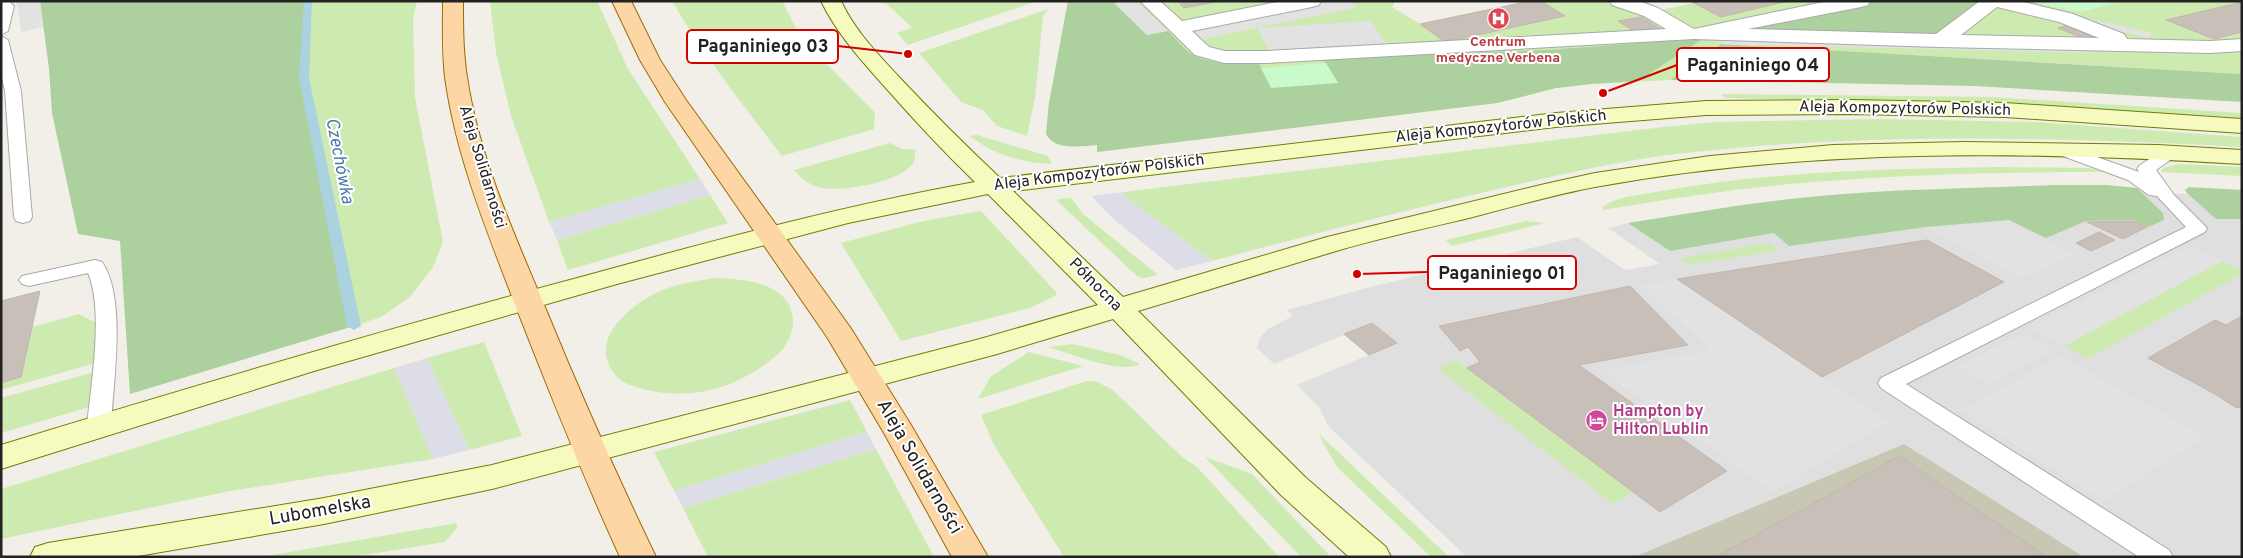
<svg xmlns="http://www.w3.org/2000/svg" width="2243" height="558" font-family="Overpass,sans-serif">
<rect width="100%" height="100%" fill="#f2efe9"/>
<path fill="#e0dfdf" d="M2106 185 2151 193 2242 195V557H2084L1904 444 1634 557H1467L1329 427 1319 407 1297 385 1397 343 1372 323 1274 364 1257 348 1260 338 1268 329 1293 316 1287 310 1367 288 1577 237 1625 270 1660 264 1608 228 1628 223 1747 204 1820 196 1892 191Z"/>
<path fill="#c7c7b4" d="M1904 444 2084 557H1634Z"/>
<path fill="#cdebb0" d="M308 1H417L413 19 415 97 443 242 433 267 410 297 381 317 354 326 304 78Z
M490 1H597L628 69 700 179 549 222 511 116 496 53Z
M672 1H782L801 38 875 113 874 129 782 156C743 105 704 56 672 1Z
M878 1H1037L908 45 897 33 912 28 888 5Z
M1068 1H1396L1392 7 1420 24 1530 1H1619L1651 12 1694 3 1690 1H2242V74L1724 44H1721L1670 80 1591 84 1556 88 1497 103 1097 152V145C1081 146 1055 151 1046 134L1049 103Z
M1048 9 1043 16 1035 97 1027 136 997 126 983 110 961 102 919 53Z
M1722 94 1992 97 2242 113V118L1992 103 1725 98Z
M1878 119 2036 122 2242 137V147C2054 137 1864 132 1676 154 1619 161 1563 174 1507 187 1408 209 1310 235 1212 261L1127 198 1123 192 1663 127 1713 122Z
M977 135 1048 156 1052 164C1024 163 993 155 970 136Z
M890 143 902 149 916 150C915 153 915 159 914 162 902 182 844 192 823 188 811 186 802 180 794 170Z
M2179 164 2242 167V176L2161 172 2163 168Z
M1998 167 2089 168 2105 172C2004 172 1903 174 1802 183 1735 189 1669 199 1603 210V207C1619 195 1643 195 1661 191 1772 171 1886 169 1998 167Z
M710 195 728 223 568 270 557 240Z
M1071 198 1083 214 1158 275 1143 278 1137 276 1057 201 1058 199Z
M979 211 983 213 1057 293 1055 296 1030 308 901 341 841 243 919 222Z
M1526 221 1545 223 1452 246 1446 240Z
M1769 243 1779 251 1690 264 1679 258Z
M2222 261 2242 271V274L2087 359 2064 346Z
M715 278C746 279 794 283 793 324 792 335 786 347 778 354 743 385 698 400 652 391 641 389 625 385 617 377 586 343 626 308 656 293 675 284 695 281 715 278Z
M79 314 100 325 99 362 1 390V383L21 377 32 327Z
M484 342 522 436 473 449 468 447 427 358Z
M1073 344 1120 355 1140 364C1119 375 1071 353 1048 347Z
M1029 352 1083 366 978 399 991 376Z
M1456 360 1633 492 1613 504 1438 369Z
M394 368 433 459 230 491 1 539V489Z
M98 371 93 406 1 433V398Z
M1087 381 1097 382 1113 390 1181 456 1197 467 1279 557H1064L994 445 981 415Z
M850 400 867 432 674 491 654 452Z
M1318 433 1449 557H1431L1337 467Z
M876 449 934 557H708L683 508Z
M1205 457 1252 474 1331 557H1301Z
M457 523V528L445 542 351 557H261Z"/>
<path fill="#add19e" d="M40 1H308L304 78 354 326 130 394 120 241 78 234 52 113 49 69Z
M1068 1H1126L1115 3 1147 35 1168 31C1175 38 1182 47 1190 53 1210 66 1237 63 1259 62L1261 68 1338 83 1322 58 1547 50 1653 42 1683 38 1703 39 1638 81 1591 84 1556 88 1497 103 1097 152V145C1081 146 1055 151 1046 134L1049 103Z
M1876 1H1985L1935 36 1755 30 1764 26Z
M1721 44 2242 74V102L1975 86 1670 80Z
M2054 185H2106L2137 188 2163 213 2164 220 2148 227 2133 220 2086 221 2046 238 2009 220 1926 227 1789 246 1774 233 1670 251 1628 223C1692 213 1755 202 1820 196 1898 189 1976 188 2054 185Z
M2189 187 2242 190V219H2216L2187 193 2185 190Z"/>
<path fill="#c8facc" d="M2024 1H2123L2081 12Z
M1326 63 1338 83 1271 88 1261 68Z"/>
<path fill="#e2e2e2" d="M14 1H40L43 27 21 32 17 4Z
M1126 1H1136L1168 31 1147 35 1114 3Z
M1322 1H1350L1358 7 1199 40 1186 29Z
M2078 16 2152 33 2150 38 2077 22Z
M1371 21 1386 43 1269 50 1257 28Z
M1718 35 2082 44 2094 53 1724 44Z
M2008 221 2075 254 2022 279 1927 228Z
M2189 246 2222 261 2064 346 2030 327Z
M1677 279 1889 422 1773 492 1602 371 1711 350 1641 285Z
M2022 333 2053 351 1988 385 1958 366Z
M2061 356 2205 437 2104 501 1960 410Z"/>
<path fill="#dddde8" d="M700 179 710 195 557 240 549 222Z
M1123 192 1127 198 1212 261 1176 270 1110 216 1091 196Z
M427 358 468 447 473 449 433 459 394 368Z
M867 432 876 449 683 508 674 491Z"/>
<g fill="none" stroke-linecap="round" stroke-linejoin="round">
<path fill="#aad3df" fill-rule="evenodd" d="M304 1H312L309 78 361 326 354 330 347 326 299 78Z"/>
</g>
<path fill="#c7bfb8" stroke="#c4b6ab" d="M1177 1H1221L1184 8Z
M1530 1H1541L1565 16 1445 42 1420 24Z
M1690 1H1788L1721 17Z
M2242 2V32L2214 39 2166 20Z
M1642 17 1661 29 1636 33 1618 21Z
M2073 24 2100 35 2084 39 2058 28Z
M2133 221 2147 227 2123 239 2087 222Z
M2099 232 2115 240 2091 251 2076 243Z
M1927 240 2004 282 1822 377 1677 279Z
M1630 286 1688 345 1579 365 1727 471 1660 512 1467 368 1480 362 1468 347 1460 351 1439 326Z
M40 291 21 377 1 383V301Z
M2242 316V408L2235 407 2215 394 2148 358 2215 320 2226 325Z
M1372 323 1397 343 1369 355 1344 334Z
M1899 456 2047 557H1716Z"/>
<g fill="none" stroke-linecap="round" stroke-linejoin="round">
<defs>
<path id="lane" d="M1 1H9L14 6 8 31 1 35Z
M1 36 8 40 21 91 32 217 30 221 23 223 16 221 14 217 5 91 1 74Z
M2066 146 2139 172 2137 169 2140 165 2165 149H2177L2180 153 2156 170 2174 195 2207 228 2205 232 1906 384 2169 550 2173 557H2139L1881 388 1878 383 1881 378 2186 227 2157 196 2149 195 2128 180 2060 155 2057 151 2060 147Z
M95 260 102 262C127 298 113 382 111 426L107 432 99 434 91 432 87 426C91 385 104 310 88 273L29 286 22 284 19 280 22 276Z"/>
<path id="street" d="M1140 1H1160L1182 21 1282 1H1321L1319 5 1312 7 1192 31 1209 47 1225 51H1266L1666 29 1644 16 1612 5 1610 1H1639L1658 8 1694 29 1828 1H1870L1868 5 1861 7 1748 29 1936 34 1980 1H2020L2073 14 2124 34 2127 39 2210 41 2242 39V51L2210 53 1939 47 1694 39 1266 63H1224L1195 55ZM1997 7 2059 22 2099 38 1961 35Z"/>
<path id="secondary" d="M821 1H841C855 31 877 53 899 77 932 112 965 145 1000 178L1556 113 1706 101 1851 100 2005 103 2242 119V133L2005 117 1851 114 1706 115 1556 127 1013 191 1123 297 1327 237 1545 184 1595 173 1710 156 1833 145 1964 142 2158 145 2242 150V164C2027 151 1808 148 1595 187 1553 195 1511 207 1469 218 1427 228 1385 237 1343 249 1275 269 1206 291 1138 311L1305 477 1386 547 1391 557H1349L1281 495 1113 319 997 354 492 489 324 524 132 557H30L35 547 48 543 324 498 492 465 980 339 1098 305 988 194 848 223 617 284 314 371 1 469V445C194 386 387 329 581 277 712 241 842 206 975 182 944 152 914 120 885 87 861 60 837 34 821 1Z"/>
<path id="primary" d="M443 1H463C463 27 463 51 467 77 479 158 515 236 547 312 581 395 617 476 656 557H620C583 476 550 394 518 312 489 236 456 158 445 77 442 52 443 27 443 1Z
M612 1H631L660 60 686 100 850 327 911 425 988 557H952L884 433 827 337 665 102 640 60Z"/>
</defs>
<use href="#lane" stroke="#a9a9a9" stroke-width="2"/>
<use href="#street" stroke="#a9a9a9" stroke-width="2"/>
<use href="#secondary" stroke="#707d05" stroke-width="2"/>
<use href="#primary" stroke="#a06b00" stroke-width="2"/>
<use href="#lane" fill="#fff" fill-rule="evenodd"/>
<use href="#street" fill="#fff" fill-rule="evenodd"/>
<use href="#secondary" fill="#f7fabf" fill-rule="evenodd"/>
<use href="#primary" fill="#fcd6a4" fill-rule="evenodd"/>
</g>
<defs>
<symbol id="hospital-disc" viewBox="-11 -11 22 22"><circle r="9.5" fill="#e0444e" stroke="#fff"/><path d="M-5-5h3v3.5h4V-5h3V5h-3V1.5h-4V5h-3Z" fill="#fff"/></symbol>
<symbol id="hotel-disc" viewBox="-11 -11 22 22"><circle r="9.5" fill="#d1479c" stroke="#fff"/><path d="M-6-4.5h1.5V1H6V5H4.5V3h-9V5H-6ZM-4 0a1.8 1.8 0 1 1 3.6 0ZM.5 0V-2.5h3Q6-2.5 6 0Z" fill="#fff"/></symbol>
</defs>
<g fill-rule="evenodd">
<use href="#hospital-disc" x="1486" y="6" width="25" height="25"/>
<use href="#hotel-disc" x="1584" y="408" width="25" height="25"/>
</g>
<g text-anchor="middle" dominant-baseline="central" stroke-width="4" stroke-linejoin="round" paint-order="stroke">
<g font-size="14" font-weight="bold" fill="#be3a42" stroke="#fff">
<text x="1498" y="42">Centrum<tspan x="1498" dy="16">medyczne Verbena</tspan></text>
</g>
<g font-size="16" fill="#222" stroke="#fff">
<text transform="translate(1905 109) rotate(1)">Aleja Kompozytorów Polskich</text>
<text transform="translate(1501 127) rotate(-6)">Aleja Kompozytorów Polskich</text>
<text transform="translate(482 167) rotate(73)">Aleja Solidarności</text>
<text transform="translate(1099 173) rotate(-7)">Aleja Kompozytorów Polskich</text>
<text transform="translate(1095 285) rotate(45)">Północna</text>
</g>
<g font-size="16" font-weight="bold" fill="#b23c85" stroke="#fff" text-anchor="start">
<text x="1613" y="412">Hampton by<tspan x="1613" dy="18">Hilton Lublin</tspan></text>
</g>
<g font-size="18" font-style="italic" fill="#4a7aab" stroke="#fff">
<text transform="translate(339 161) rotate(79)">Czechówka</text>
</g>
<g font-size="19" fill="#222" stroke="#fff">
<text transform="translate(919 467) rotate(60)">Aleja Solidarności</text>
<text transform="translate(320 511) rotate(-10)">Lubomelska</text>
</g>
</g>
<path fill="none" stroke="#d40000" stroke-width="2" d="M908 54L838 46M1603 93L1677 65M1357 274L1428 272"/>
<g fill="#d40000" stroke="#fff" stroke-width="2">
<circle cx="908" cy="54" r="5"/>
<circle cx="1603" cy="93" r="5"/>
<circle cx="1357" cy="274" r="5"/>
</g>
<g fill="#fff" stroke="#d40000" stroke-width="2">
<rect x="687" y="30" width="151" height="33" rx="5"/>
<rect x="1677" y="48" width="152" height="33" rx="5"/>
<rect x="1428" y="256" width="148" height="33" rx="5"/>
</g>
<g font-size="18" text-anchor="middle" font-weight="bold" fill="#222">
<text x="763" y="52">Paganiniego 03</text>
<text x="1753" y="71">Paganiniego 04</text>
<text x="1502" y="279">Paganiniego 01</text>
</g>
<rect width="2243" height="558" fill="none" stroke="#222222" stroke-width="5"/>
</svg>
